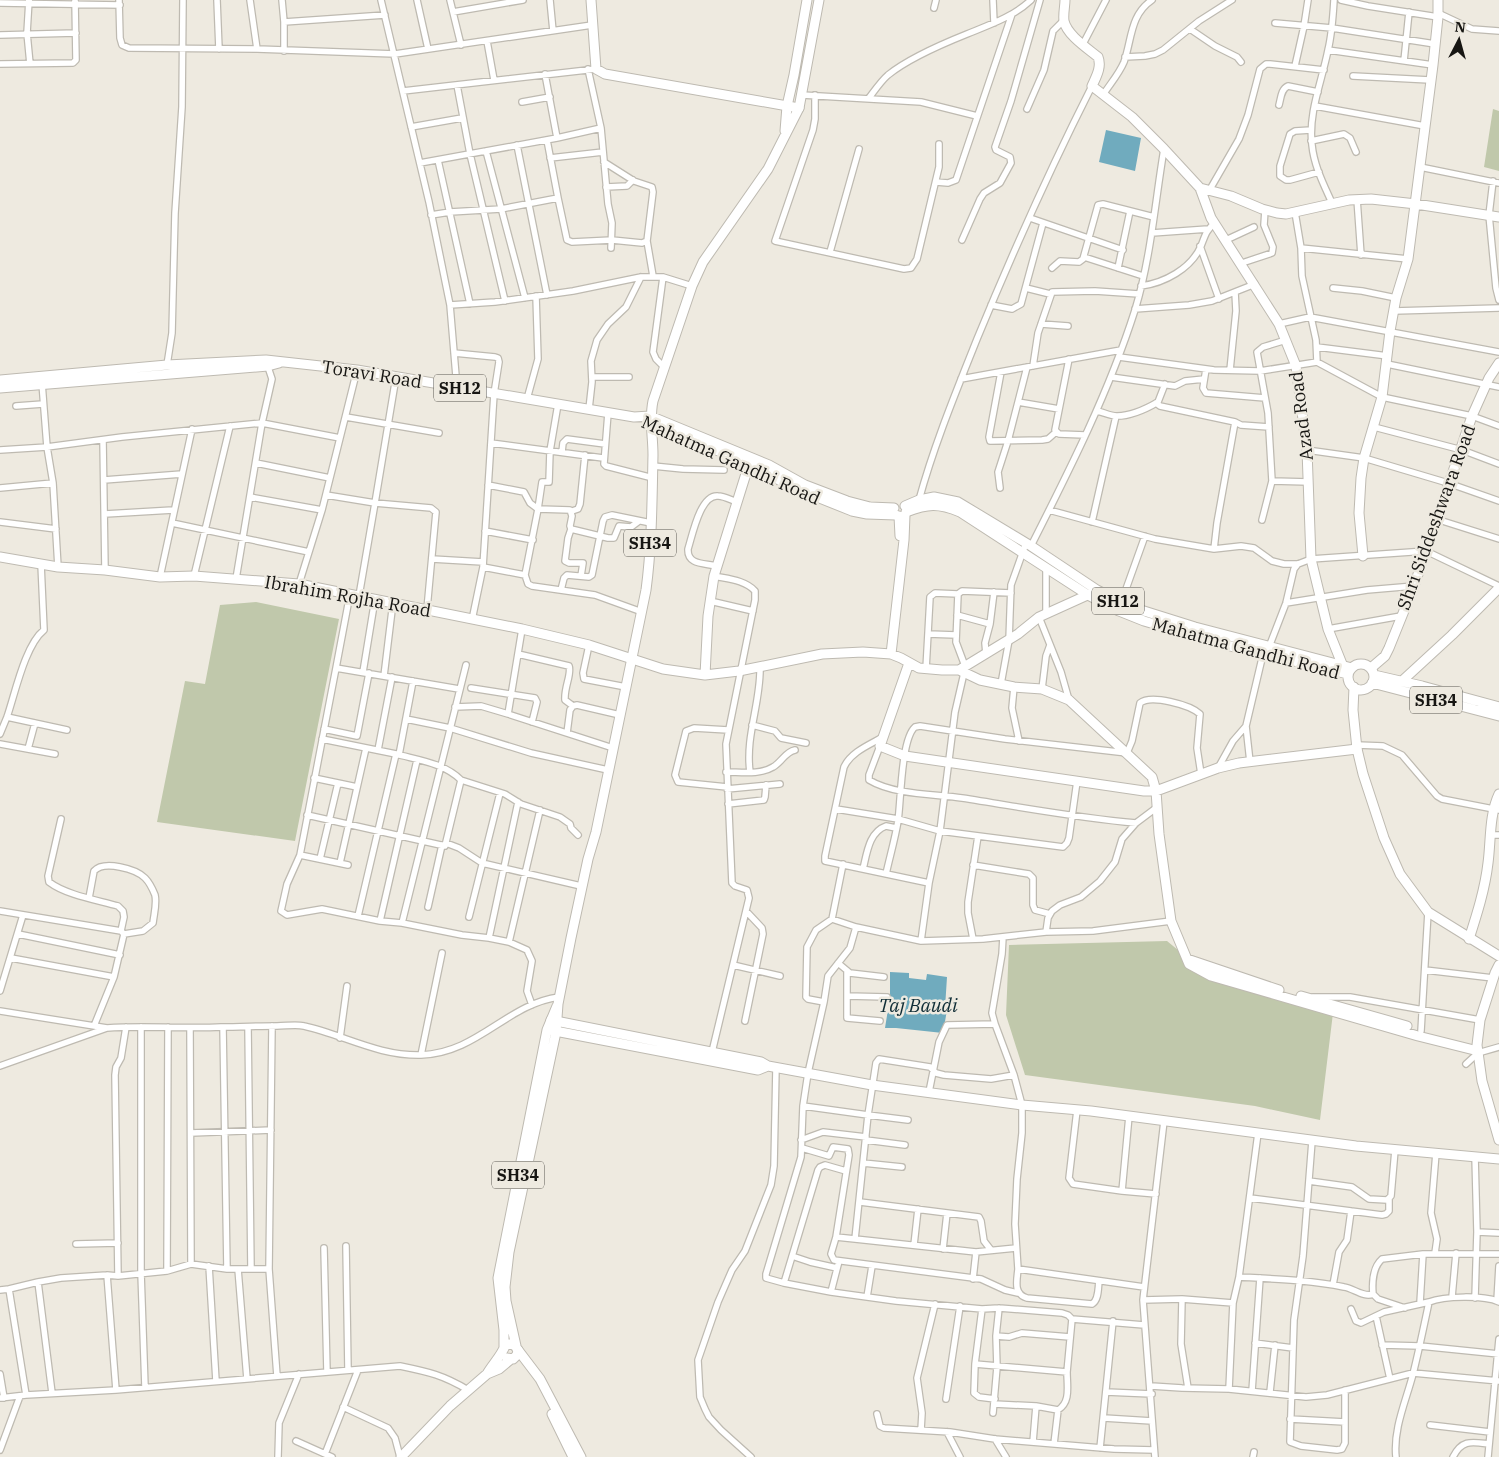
<svg xmlns="http://www.w3.org/2000/svg" width="1499" height="1457" font-family="'IBM Plex Serif',serif">
<rect width="100%" height="100%" fill="#eeeae0"/>
<path fill="#c0c8ab" d="M1493 109 1499 111V171L1484 167Z
M256 602 339 619 295 841 157 822 185 681 205 684 220 605Z
M1167 941 1195 964 1333 1013 1320 1120 1255 1106 1025 1075 1006 1015 1009 945Z"/>
<path fill="#70abbe" d="M1106 130 1141 138 1135 171 1099 162Z
M890 972 909 973V978L926 980 927 974 947 977 945 1008 947 1010 943 1033 896 1028H885L890 997Z"/>
<g fill="none" stroke-linecap="round" stroke-linejoin="round">
<defs>
<path id="street" d="M29 0 27 33 30 64
M119 0 120 38 122 45 129 48 257 49 395 54 592 25
M217 0 219 49
M250 0 257 49
M282 0 284 22V51
M381 0 429 202 450 305 457 388
M417 0 428 49
M450 0 461 45
M550 0 553 31
M993 0 994 23
M1341 0 1368 6 1438 17
M0 3 120 5
M934 8 936 0
M453 12 523 0
M1438 13 1472 29 1499 31
M284 22 385 15
M1275 23 1332 28 1435 44
M1190 29 1215 46 1237 57 1241 62
M0 35 76 33
M487 41 494 80
M1083 44 1106 0
M1328 50 1433 65
M1125 57 1145 56 1155 54 1163 50 1199 21 1232 0
M1404 61 1409 12
M0 64 73 63 76 60 75 0
M1295 66 1304 26 1308 0
M588 69 601 128 608 204 612 223 611 248
M545 74 557 138
M1353 76 1430 80
M457 85 470 154 505 301
M403 91 596 69
M802 95 921 102 977 116
M815 95V119L813 130 775 241 904 269 911 268 917 259 939 167V144
M1103 95C1110 84 1119 74 1124 62 1132 39 1130 15 1152 0
M869 98C875 90 881 81 888 75 909 58 942 44 967 34 989 25 1013 17 1031 0
M522 102 550 97
M1279 105C1281 98 1281 89 1288 86L1318 92
M1315 106 1425 126
M1027 109 1044 70 1053 31 1064 20
M411 127 462 118
M1311 130 1295 131 1290 134 1280 166V176L1286 180H1290L1319 172
M1311 141 1344 134 1350 138 1356 152
M517 145 547 295
M486 151 525 298
M550 158 603 152
M438 160 470 304
M420 163 557 138 601 128
M1420 167 1499 183
M1493 181 1489 215 1496 288 1499 300
M936 182 948 183 956 180 1012 14
M606 187 627 186 633 180
M1209 191 1239 139 1248 115 1260 69 1266 64H1270L1324 70
M558 198 567 240 572 242 612 240 642 243 647 241 653 192 652 187 634 181 604 162
M1357 199 1361 255
M1332 203C1324 185 1314 166 1312 145 1308 113 1322 81 1328 50 1332 34 1333 17 1334 0
M1295 212 1301 248 1302 276 1316 340 1317 362
M431 215 450 212 501 209 558 198 547 140
M1030 218 1123 250
M1152 233 1208 229
M962 240 980 199 984 193 1000 183 1011 163 1010 157 996 150 995 147 1011 101 1040 0
M1226 240 1254 227
M647 241 653 276
M1200 246 1219 299
M1301 248 1408 259
M830 252 859 149
M1084 257 1143 276
M1242 263 1272 253 1273 247 1264 225 1265 210
M1052 268 1060 261 1079 262 1083 259 1098 205 1103 204 1154 217
M1118 268 1130 211
M663 277 653 352 656 359 664 367
M1141 286C1164 283 1191 269 1201 246 1205 236 1206 230 1215 223
M1026 288 1050 294
M1333 288 1362 291 1396 298
M450 305 495 302 573 291 641 277H663L692 286
M991 305 1012 309 1021 304 1043 223
M1135 309 1189 305 1212 301 1255 284
M1394 311 1499 308
M1041 324 1068 326
M1279 324 1310 317 1499 352
M1317 347 1388 356
M454 353 495 357 498 358 499 362 494 394 483 567 472 620
M1119 357 1214 370 1260 371 1317 362 1382 397 1472 416 1499 426
M1069 359 1055 430 1059 434 1085 435
M1387 364 1499 387
M167 365 172 333 175 213 182 107 183 0
M1033 366 1038 333 1052 292 1095 291 1139 294
M1206 369 1203 388 1206 393 1265 398
M1230 370 1236 311 1235 292
M1001 372 989 437 990 441 1042 440 1048 439 1056 432
M396 377 375 503 431 508 436 512 427 609
M592 377H629
M1111 377 1175 386 1185 381 1204 379
M961 379 1121 350
M42 383 47 447 53 483 58 567
M527 399 538 359 536 296
M1018 402 1059 409
M1156 403 1160 406 1235 422 1241 425 1269 427
M558 404 550 451 549 482H542L538 509 570 510 572 516 570 526 571 529 608 538H614L619 526 631 527 639 521
M16 406 43 404
M589 409 592 382 591 361 597 340 608 324 626 307 641 277
M1097 411C1103 412 1110 416 1117 416 1131 416 1146 409 1158 402L1165 384
M608 413 604 464 606 466 653 478
M346 417 439 433
M1374 427 1462 450 1499 464
M103 440 105 570
M491 443 603 458
M0 450 47 447 122 437 262 423 340 438
M1307 450 1364 458 1448 483 1499 501
M562 452 563 443 567 439 605 444
M256 463 330 478
M653 466 683 469 724 470
M104 480 182 474
M1272 481 1309 482
M0 488 53 483
M1000 488 998 472 1008 441 1027 367
M326 495 375 503 359 596
M250 497 322 510
M919 500C934 445 956 392 977 339 1012 254 1050 169 1092 86
M1049 510 1155 539 1214 549 1241 546 1254 548 1272 561 1284 564H1298L1311 559 1426 551 1499 586
M572 511 578 509 580 504 585 455
M105 514 173 510
M1436 519 1499 539
M1262 520 1272 481 1268 413 1257 352 1263 347 1286 340
M0 522 56 529
M1092 522 1116 416
M172 523 309 552
M571 529 568 538 565 561 569 563H583L581 576
M485 531 533 540
M1031 546C1070 469 1109 392 1135 310 1151 258 1155 202 1164 149
M1214 549 1217 523 1235 422
M432 559 483 562
M716 566C704 563 687 565 688 549 692 537 700 494 718 496 724 496 731 500 737 502
M483 567 525 575 538 509 530 503 524 492 488 485
M1046 568V614
M525 575 528 584 532 586 595 595 642 612
M194 576 230 426
M160 577 192 429
M236 579 262 423 272 379 267 364
M299 584 322 510 357 370
M561 590 564 578 567 575 589 577 592 575 603 521 605 517 612 515 651 523
M350 594 336 668 459 689
M710 601 753 611
M1121 603 1145 536
M1286 603 1367 590 1414 586
M957 615 990 624
M1039 617 1061 672 1069 700
M522 629 508 714 613 748
M1328 629 1401 616
M928 634 956 635
M589 645 583 673 584 679 626 687
M1269 647 1286 603 1294 569 1298 564
M518 654 569 666C572 674 564 687 565 700L573 706
M986 654 985 643 990 624 994 592
M965 666 956 642 958 594 962 591 1011 593
M926 669 930 597 935 593 958 594
M363 672 375 599
M384 676 393 602
M1001 684 1009 640 1011 585 1026 543
M1014 687 1012 708 1019 741
M471 688 535 698 537 702 532 722
M1042 689 1046 656 1050 645
M455 707 481 706 508 714
M7 717C15 694 25 645 44 630L41 564
M406 719 450 728 531 753 608 770
M752 725 775 731 781 738 806 743
M324 729 357 736 369 673
M567 733 570 710 573 706 577 705 620 715
M0 734 7 717 67 730
M883 737C869 745 851 752 844 767L825 856V861L929 883
M322 739 396 754
M0 744 55 754
M1357 745 1383 746 1402 755 1437 796 1442 799 1499 810
M880 746 869 775V780C894 795 934 794 962 798 1020 807 1077 818 1136 823
M28 749 35 723
M378 750 392 677
M399 755 413 681
M1250 762 1246 726 1263 654
M1218 768 1233 741 1246 726
M726 772C741 772 760 775 773 767 782 762 785 752 795 750
M750 772C745 736 761 702 760 667
M314 778 338 783 320 859
M461 780 505 794 521 804 560 817 570 824 571 828 578 835
M338 783 357 787
M727 787 678 782 675 775 686 731 694 728 728 730
M727 789 780 784
M728 804 764 800 765 797 766 785
M836 809 898 819 940 831 1063 847 1067 843 1069 838 1077 781
M307 815 445 846 461 780C444 763 418 760 396 754L358 916
M61 819 48 876 49 882C66 895 97 900 118 906L123 911 124 917 121 931
M1491 835H1499
M446 843 459 848 482 863 581 886
M300 855 336 668
M340 863 366 748
M348 865 300 855 287 884 281 911 287 915 322 909 380 921 402 923 466 665
M973 865 1029 874 1033 878V905L1035 910 1050 914
M863 869C867 853 869 832 886 826L896 828
M886 874C890 856 895 839 898 821 901 801 901 739 915 727L920 726 1005 739 1127 753 1132 741 1140 703C1151 694 1190 705 1200 714L1197 748 1201 774
M89 898 94 871C104 860 136 869 145 878 149 882 153 890 155 895 157 904 154 914 153 923L143 931 124 934
M428 907 442 845
M0 911 121 931 124 934 114 977 94 1026
M469 917 500 793
M832 919 856 927 921 941 983 939 1046 932 1093 931 1171 921
M380 921 417 760
M402 923 462 935 489 938 509 942 527 950 532 961 527 991 532 1005
M1046 932 1048 918 1052 911 1060 905 1081 897 1100 881 1115 862 1122 839 1136 823 1156 808
M18 934 120 955
M1003 937 1002 954 992 1013 995 1024 1014 1075 1022 1105V1133L1017 1179 1015 1224 1018 1269 1144 1287
M489 938 518 802
M973 939 968 913V902L978 836
M921 941 929 883 940 831 955 712 964 673
M509 942 540 810
M11 958 114 977
M838 963 850 973 884 977
M733 965 780 976
M1425 970 1493 978
M847 972V1018L880 1021
M0 991 23 915
M847 996 887 997
M1313 997H1350L1480 1020
M824 1002 808 999 806 997 807 947 816 930 832 919 843 864
M0 1011 107 1028 0 1066
M745 1021 763 934 762 928 746 911
M126 1027 121 1058 116 1067 115 1075 118 1276 167 1271 168 1027
M141 1027V1273L145 1387
M223 1027 227 1269H269L272 1026
M248 1027 251 1269
M107 1028C144 1025 183 1029 221 1027 240 1027 258 1026 277 1026 286 1026 296 1024 304 1026 344 1035 378 1056 421 1055 478 1053 507 1004 559 997
M190 1028 191 1264
M1421 1031 1428 912
M340 1038 347 986
M712 1052 749 898 747 890 735 886 732 883 726 744 755 600V591C745 580 728 579 714 576
M421 1055 442 953
M1466 1064 1478 1053 1499 1047
M929 1092 939 1042 947 1025 995 1024
M803 1106 868 1115 876 1063 879 1059 930 1067 936 1073 944 1075 991 1079 1014 1075
M1077 1110 1069 1178 1073 1184 1122 1191 1156 1194
M908 1120 868 1115 855 1239 976 1252 1016 1248
M191 1133 271 1130
M801 1140 823 1132 866 1137
M866 1140 905 1145
M1312 1141 1303 1256 1294 1320 1290 1442 1301 1446 1337 1450 1342 1449 1345 1443V1390
M802 1148 829 1156 833 1147 848 1149 849 1155 836 1237 855 1239
M1475 1156 1477 1232 1475 1298
M863 1163 902 1167
M1309 1181 1352 1187 1369 1199 1387 1200 1391 1196 1395 1150
M1122 1191 1129 1116
M1250 1198 1382 1215 1386 1214 1389 1211V1199
M860 1202 979 1217 981 1221 984 1241 991 1250
M1477 1232 1499 1233
M836 1237 831 1254 834 1260 981 1279 1005 1290 1018 1293
M76 1244 118 1243
M914 1245 918 1209
M346 1246 348 1370
M324 1248 327 1372
M943 1249 947 1213
M1435 1253 1437 1239 1431 1213 1436 1153
M792 1256 810 1262 837 1268
M839 1261 831 1292 784 1283 818 1170 820 1167 825 1165 846 1171
M209 1266 216 1381
M238 1269 247 1379
M269 1269 277 1376
M1018 1269C1017 1280 1013 1294 1027 1298L1092 1304C1099 1300 1098 1288 1099 1281
M167 1271 191 1264 227 1269
M1239 1277C1274 1279 1310 1280 1344 1287 1353 1288 1364 1298 1373 1294
M973 1279 976 1252
M38 1282 61 1278 107 1275
M784 1283 766 1278V1274L801 1157 803 1106 808 1073 824 1002 828 976 850 948 856 927
M1333 1285 1339 1252 1347 1240 1351 1211
M0 1290 9 1289
M831 1292 896 1301 982 1309 999 1308 1062 1313 1068 1315 1072 1319
M867 1297 872 1266
M1452 1297 1456 1253
M1182 1299 1181 1344 1188 1388
M1143 1300 1182 1299 1233 1303 1229 1389
M1497 1301 1499 1266
M1233 1303 1239 1277 1258 1133
M1420 1303 1423 1254
M1405 1308 1378 1299 1373 1294C1372 1283 1373 1267 1382 1259L1423 1254H1499
M982 1309 975 1364 974 1393 979 1397 995 1399
M1351 1309 1356 1321 1361 1323 1384 1312 1429 1302
M1376 1316 1390 1379
M996 1336 1009 1337 1022 1333 1070 1337
M1255 1343 1293 1348
M1382 1345 1420 1346 1499 1354
M975 1364 1067 1372 1072 1319 1144 1325
M0 1374 4 1398
M1151 1386 1182 1388 1229 1389 1306 1397 1327 1395 1413 1373 1499 1381
M116 1390 107 1275 118 1276
M1252 1391 1260 1278
M1106 1392 1152 1394
M1270 1392 1275 1345
M26 1395 9 1289 38 1282 52 1393
M0 1398 26 1395 116 1390 400 1366C429 1372 443 1375 468 1390
M946 1399 960 1306
M994 1404 1036 1406 1058 1410C1071 1402 1067 1386 1067 1372
M343 1407 388 1428 395 1438 400 1457
M993 1413 997 1367 996 1336 999 1308
M877 1414 880 1426 884 1428 950 1432 995 1439 1114 1449 1154 1450
M1104 1418 1152 1421
M1290 1419 1345 1422
M1430 1425 1490 1432
M921 1430 922 1413 917 1378 935 1304
M947 1432 960 1457
M995 1439 1006 1457
M296 1441 325 1454
M1033 1442 1036 1406
M1054 1444 1058 1410
M1100 1448 1113 1321
M0 1450 20 1396
M278 1457 279 1423 299 1374
M332 1457 325 1454 358 1370
M751 1457 721 1430 709 1417 705 1409 700 1397 698 1360 718 1302 732 1270 745 1251 771 1185 774 1166 776 1068
M1155 1457 1143 1300 1164 1121
M1253 1457 1254 1452
M1396 1457C1393 1429 1406 1401 1413 1374 1419 1350 1424 1326 1429 1302 1444 1296 1484 1295 1499 1302
M1453 1457C1462 1439 1472 1442 1489 1444
M1488 1457 1499 1339"/>
<path id="secondary" d="M591 0 596 69 605 74 799 108
M1065 0C1065 6 1063 14 1064 21 1067 35 1087 48 1098 57 1102 67 1096 77 1092 86L1132 117 1164 149 1200 188 1231 196 1262 209 1277 213 1286 214 1349 200 1371 199 1416 204 1499 217
M1200 188 1211 218 1279 324 1296 366 1307 450 1311 559 1328 629 1342 664
M899 516 900 536
M1363 556 1359 513 1361 478 1364 458 1382 397 1390 331 1396 298 1408 259 1433 65 1438 17V0
M0 557 58 567 105 570 160 577 194 576 299 584 522 629 589 645 663 669 705 675 739 671 822 654 863 652 891 654 901 658 919 668 942 670H959L1018 634 1039 617 1092 593
M891 654 904 540 905 515
M909 663 880 746 905 756 1144 791H1156L1218 768 1239 763 1357 749
M1371 668 1385 656 1389 648 1414 586 1472 416 1489 378 1499 363
M959 670 980 680 1014 687 1042 689 1069 700 1152 777 1156 791 1159 834 1171 921 1189 964 1211 976 1418 1036 1478 1051
M705 675 708 616 714 576 749 464
M1469 939C1477 914 1485 889 1488 863 1491 841 1489 815 1499 794
M1187 959 1279 990
M1301 996 1407 1026
M551 1020 761 1062 768 1066 872 1085 1022 1105 1091 1111 1356 1146 1499 1159
M550 1030 758 1070 768 1066
M518 1350 540 1379 581 1457
M552 1414 573 1457"/>
<path id="primary" d="M785 131 787 106 794 75 807 0
M0 380 167 365 266 360 357 370 634 417 650 416 769 465 805 485 847 501 870 507 894 508
M0 388 268 366 279 363
M647 423 739 459 758 467 787 485 852 511 867 514 896 515
M905 506 919 500 934 497 958 502 1031 546 1097 590 1128 606 1195 627 1352 668
M906 512C928 504 938 503 960 512L1088 595 1119 611 1144 621 1226 645 1348 674
M1348 677a13 13 0 1 1 26 0a13 13 0 1 1-26 0Z
M1374 675 1422 686 1499 707
M1402 681 1452 635 1499 588
M1372 683 1499 716
M1354 687 1353 710 1357 749 1363 774 1384 838 1400 874 1428 912 1499 956
M1499 965 1495 973 1480 1020 1477 1045 1482 1081 1499 1140
M516 1346 506 1301 505 1287 509 1252 556 1032 558 1004 571 938 588 859 596 832 646 590C652 545 652 500 653 455 653 436 649 420 653 401L692 286 703 262 768 169 799 108 819 0
M504 1348V1330L498 1278 547 1030 557 1006
M487 1374C493 1364 501 1356 505 1346L509 1344 514 1345 518 1350 517 1355 513 1359 507 1358
M401 1457 450 1406 487 1374 499 1369 511 1359"/>
</defs>
<use href="#street" stroke="#bebab1" stroke-width="8"/>
<use href="#secondary" stroke="#bebab1" stroke-width="11"/>
<use href="#primary" stroke="#bebab1" stroke-width="11"/>
<use href="#street" stroke="#fff" stroke-width="5.5"/>
<use href="#secondary" stroke="#fff" stroke-width="9"/>
<use href="#primary" stroke="#fff" stroke-width="9"/>
</g>
<g text-anchor="middle" dominant-baseline="central" stroke-width="5" stroke-linejoin="round" paint-order="stroke">
<g fill="#eeeae0" stroke="#585650" stroke-width="1">
<rect x="434" y="374.5" width="52" height="27" rx="4"/>
<rect x="624" y="529.5" width="52" height="27" rx="4"/>
<rect x="1092" y="587.5" width="52" height="27" rx="4"/>
<rect x="1410" y="686.5" width="52" height="27" rx="4"/>
<rect x="492" y="1161.5" width="52" height="27" rx="4"/>
</g>
<g font-size="16" font-weight="bold" fill="#171613">
<text x="460" y="388">SH12</text>
<text x="650" y="543">SH34</text>
<text x="1118" y="601">SH12</text>
<text x="1436" y="700">SH34</text>
<text x="518" y="1175">SH34</text>
</g>
<g font-size="18" fill="#171613" stroke="#eeeae0">
<text transform="translate(372 374) rotate(9)">Toravi Road</text>
<text transform="translate(1301 416) rotate(-97)">Azad Road</text>
<text transform="translate(731 460) rotate(24)">Mahatma Gandhi Road</text>
<text transform="translate(1436 517) rotate(-70)">Shri Siddeshwara Road</text>
<text transform="translate(348 596) rotate(10)">Ibrahim Rojha Road</text>
<text transform="translate(1246 648) rotate(15)">Mahatma Gandhi Road</text>
</g>
<g font-size="19" font-style="italic" fill="#102d36" stroke="#eeeae0">
<text x="918" y="1005">Taj Baudi</text>
</g>
</g>
<g transform="translate(1459 40) rotate(6)" stroke="#eeeae0" stroke-width="4" paint-order="stroke">
<path d="M0-4L9 19L0 12L-9 19Z" fill="#171613"/>
<text y="-8" font-size="14" font-weight="bold" text-anchor="middle" fill="#171613">N</text>
</g>
</svg>
